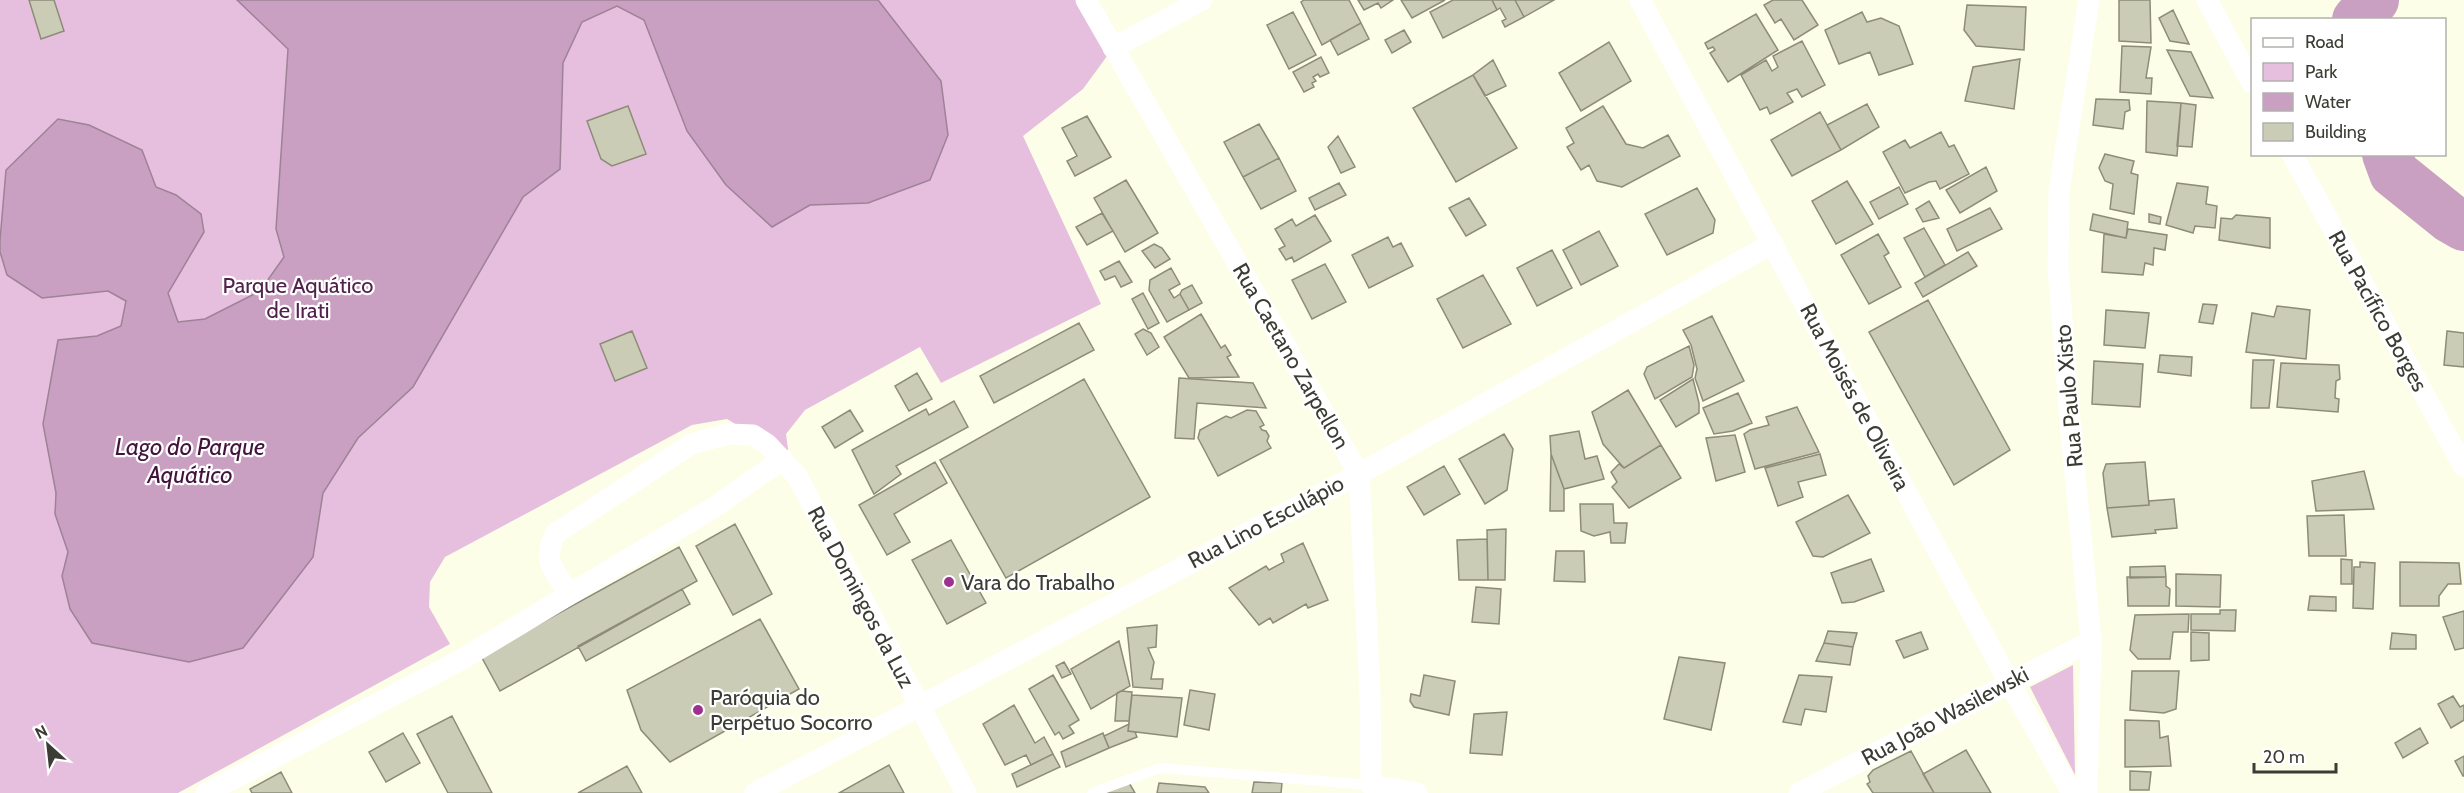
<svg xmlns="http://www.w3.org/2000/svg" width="2464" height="793" font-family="Cabin,sans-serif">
<rect width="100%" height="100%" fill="#fdfee7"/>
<path fill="#e6bfde" d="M0 0H1082L1113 48 1083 89 1023 136 1101 304 941 383 920 347 805 410 786 434 791 471 768 444 727 419 692 425 445 557 430 582 429 607 450 644 178 793H0Z
M2073 665 2075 775 2030 687Z"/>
<path fill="#c9a0c1" stroke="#9e8296" stroke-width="1.5" d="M237 0H878L941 81 948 135 930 180 868 203 810 205 772 227 726 185 687 131 644 20 617 6 582 22 563 63 560 169 523 197 413 387 358 438 323 493 313 557 243 648 189 662 92 643 70 609 62 576 68 552 55 514 56 493 43 424 58 340 97 336 121 326 126 301 108 291 42 298 7 275 0 252V240L6 170 58 119 89 125 142 150 156 187 176 195 201 214 204 232 168 293 178 322 205 319 260 291 284 257 276 229 288 49Z"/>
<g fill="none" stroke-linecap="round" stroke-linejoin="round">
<path stroke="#c9a0c1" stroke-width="50" d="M2357 20 2374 0
M2387 154 2394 173 2450 218 2464 226"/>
</g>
<path fill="#cbccb6" stroke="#8c8c78" stroke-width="1.5" d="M29 0H54L64 31 41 39Z
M1304 0H1349L1361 23 1322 45 1301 2Z
M1358 0H1393L1381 8 1378 3 1364 10Z
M1401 0H1445L1412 18Z
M1453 0H1492L1497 10 1443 38 1430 12Z
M1492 0H1515L1524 17 1505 27 1502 21 1506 19 1500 8 1497 10Z
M1515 0H1554L1524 17Z
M1773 0H1802L1818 25 1794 40 1781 19 1775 23 1764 5Z
M2119 0H2150L2151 43 2119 41Z
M1967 5 2026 7 2024 50 1976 46 1964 30Z
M2173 10 2189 44 2170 41 2159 18Z
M1293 12 1316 55 1289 69 1267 25Z
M1862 12 1867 22 1881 18 1899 26 1913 64 1879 75 1870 52 1839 64 1825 30Z
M1756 14 1778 50 1728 82 1710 53 1715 50 1713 47 1708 49 1705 43Z
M1361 23 1369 39 1338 55 1330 40Z
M1404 30 1411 42 1392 53 1385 40Z
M1802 41 1825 85 1802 97 1797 89 1787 93 1793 102 1770 114 1767 107 1760 110 1741 75 1766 60 1772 71 1778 67 1773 56Z
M1609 42 1631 81 1581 111 1559 73Z
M2122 46 2151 47 2146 78H2152L2151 94 2120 92Z
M2167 50 2191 52 2213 98 2190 96Z
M1321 57 1329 73 1320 77 1318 74 1313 77 1316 81 1312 83 1314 87 1304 92 1293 72Z
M2020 59 2014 109 1965 101 1973 67Z
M1493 60 1506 86 1485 96 1473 75Z
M1473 75 1517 148 1456 182 1413 108Z
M2096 99 2129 100 2130 110 2125 112 2123 129 2093 125Z
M2147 101 2181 103 2177 156 2146 152Z
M2181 103 2196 105 2192 147 2177 146Z
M1867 104 1879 127 1841 150 1827 125Z
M628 106 646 154 612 166 601 159 587 121Z
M1603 106 1626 144 1643 148 1668 135 1680 156 1622 187 1597 181 1589 165 1581 170 1567 147 1574 143 1566 128Z
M1820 112 1841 150 1792 176 1771 140Z
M1087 116 1111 157 1075 176 1067 161 1077 156 1062 128Z
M1259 124 1279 158 1243 177 1224 142Z
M1941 132 1949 147 1954 145 1969 174 1940 189 1936 181 1929 182 1905 193 1883 152 1905 140 1910 148Z
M1338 136 1355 167 1341 173 1328 147Z
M2105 154 2134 161 2131 173 2138 175 2134 214 2110 209 2113 184 2105 181 2099 168Z
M1279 158 1296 191 1261 209 1243 177Z
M1986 167 1997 191 1960 213 1946 190Z
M1126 180 1158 233 1125 252 1094 198Z
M1847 181 1873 224 1836 244 1812 201Z
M1339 183 1346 195 1315 210 1309 198Z
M2177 183 2208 187 2206 204 2217 206 2215 228 2195 226 2193 233 2166 225Z
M1899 187 1908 204 1879 219 1870 202Z
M1697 188 1715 220 1713 233 1667 255 1645 214Z
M1469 198 1486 225 1466 236 1449 208Z
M1929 201 1939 218 1923 222 1916 209Z
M1990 208 2002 229 1957 251 1947 229Z
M1102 213 1113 231 1087 245 1076 227Z
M2093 214 2128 222 2126 238 2090 230Z
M2149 214 2161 217 2160 224 2149 222Z
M1315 215 1331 241 1294 262 1292 257 1286 260 1279 249 1285 246 1275 229 1292 219 1296 226Z
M2236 215 2270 218V248L2219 240 2221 218 2232 219Z
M1924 228 1945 265 1925 277 1904 238Z
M2128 229 2167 235 2165 250 2154 248 2153 265 2145 263 2143 275 2102 272 2104 234 2126 238Z
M1599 231 1618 266 1581 285 1563 250Z
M1878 234 1889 253 1884 256 1901 287 1869 304 1841 255Z
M1388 237 1393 247 1401 243 1413 266 1369 288 1352 255Z
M1154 244 1162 248 1170 259 1155 268 1142 251Z
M1552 250 1572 288 1537 306 1517 268Z
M1968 252 1977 266 1923 297 1915 283Z
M1119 261 1132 282 1121 287 1115 276 1105 280 1100 271Z
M1325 264 1346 302 1312 319 1292 280Z
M1171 268 1180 284 1169 290 1174 298 1180 294 1189 310 1167 322 1149 290 1150 280Z
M1483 275 1511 324 1463 348 1437 299Z
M1192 285 1202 303 1189 310 1180 294 1182 290Z
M1143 293 1159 323 1148 329 1132 299Z
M1928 300 2010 450 1954 485 1869 332Z
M2203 304 2217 305 2213 324 2199 322Z
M2277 306 2310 310 2306 359 2246 352 2252 313 2274 317Z
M2106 310 2149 313 2145 348 2104 345Z
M1201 314 1221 348 1225 345 1231 355 1227 357 1239 377 1189 378 1164 337Z
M1712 316 1744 381 1703 401 1695 378 1697 369 1691 345 1683 330Z
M1079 323 1094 350 994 403 980 376Z
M1143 329 1151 333 1159 347 1147 355 1135 334Z
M632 331 647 368 615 381 600 344Z
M2447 331 2464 333V367L2444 365Z
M1689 346 1694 365 1692 377 1655 399 1644 374 1647 367Z
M2160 355 2192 357 2191 376 2158 372Z
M2253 360H2274L2269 408H2251Z
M2094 361 2143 364 2140 407 2092 404Z
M2281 363 2339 365 2340 379 2336 381 2335 398 2339 399 2338 412 2277 407Z
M917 373 932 399 909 411 895 386Z
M1179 378 1253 383 1266 408 1197 403 1194 439 1175 438Z
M1084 379 1150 497 1006 578 940 460Z
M1693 379 1699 403V413L1676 427 1660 400Z
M1628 390 1661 445 1624 468 1603 444 1592 412Z
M1738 393 1752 423 1733 431 1714 434 1703 408Z
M954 401 968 427 896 466 901 474 874 494 852 450 926 409 929 415Z
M1797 407 1819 452 1755 469 1744 434 1750 430 1769 425 1766 417Z
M850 410 863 431 835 448 822 427Z
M1247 410 1256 411 1264 425 1260 427 1262 430 1266 431 1269 436 1267 441 1271 448 1218 476 1198 438 1200 430 1226 416 1231 418Z
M1579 431 1585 459 1597 456 1604 479 1564 489 1551 454 1550 436Z
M1504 434 1513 449 1507 490 1485 504 1459 459Z
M1735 435 1745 472 1716 481 1706 438Z
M1661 445 1681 478 1629 508 1612 487 1617 482 1611 472 1619 464 1624 468Z
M1551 454 1564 489V511H1550Z
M1820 454 1826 475 1798 482 1803 497 1778 506 1765 468Z
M935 462 947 483 894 514 910 542 887 555 859 505Z
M2145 462 2149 505 2107 508 2103 473 2106 464Z
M1444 466 1460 494 1424 515 1407 487Z
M2364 471 2374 509 2316 511 2312 481Z
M1848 495 1870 533 1823 557 1813 556 1796 522Z
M2174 499 2177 528 2155 530 2156 533 2112 537 2107 508 2149 505V501Z
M1580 504H1613L1614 523H1627L1625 543H1611L1610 532 1594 536 1581 531Z
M2344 515 2346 556H2309L2307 516Z
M735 524 772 594 733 615 696 546Z
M1506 529 1505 580H1488L1487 530Z
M1487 539 1488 580H1459L1457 540Z
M951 540 986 603 947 624 912 560Z
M1303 543 1328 600 1308 608 1306 604 1273 623 1270 618 1259 625 1229 588 1266 566 1269 570 1284 562 1281 554Z
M679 547 697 581 500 691 481 656Z
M1556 551H1584L1585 582 1554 581Z
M1871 559 1884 591 1854 602 1842 603 1831 573Z
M2341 559 2352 560V584H2341Z
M2360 562 2375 563 2373 609 2353 608 2354 567H2360Z
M2400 562 2459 563 2461 584H2448L2439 596V606H2400Z
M2165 566 2166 577 2130 578V567Z
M2176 574 2221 575 2220 607 2176 606Z
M2127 577H2166V586L2170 589 2169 606H2128Z
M1476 587 1501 589 1499 624 1472 622Z
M682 589 690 604 586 661 578 646Z
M2310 596 2336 597V611L2308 610Z
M2220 610H2236L2235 631 2191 630V614H2220Z
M2464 611V648L2455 650 2443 617Z
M2189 614 2188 632H2173L2170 659H2138L2130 650 2135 615Z
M760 619 799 689 670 762 641 730 627 690Z
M1157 625 1156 647 1148 648 1154 662 1151 679H1163L1162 689 1133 687 1127 628Z
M1828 631 1857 633 1853 647 1824 643Z
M1921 632 1928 649 1904 658 1896 641Z
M2191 632 2209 633V660L2191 661Z
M2392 633 2416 635V649H2390Z
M1119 641 1130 686 1091 709 1071 669Z
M1824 643 1853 647 1850 665 1816 661Z
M1679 657 1725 663 1711 730 1664 719Z
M1064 662 1071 674 1062 678 1056 666Z
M2132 671H2179L2176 709 2164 713 2130 710Z
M1053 675 1079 720 1069 726 1074 733 1063 739 1059 732 1055 735 1029 689Z
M1424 675 1455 681 1449 715 1414 707 1410 701 1411 694 1420 696Z
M1799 675 1832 677 1826 712 1805 709 1801 725 1783 722Z
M1190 690 1215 694 1209 730 1184 725Z
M1121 691 1132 692 1129 721H1115L1117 693Z
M1132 695 1182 698 1177 737 1128 731Z
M2453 696 2460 707 2464 705V720L2451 728 2438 704Z
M1014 705 1035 743 1044 737 1053 754 1031 765 1026 755 1005 765 983 724Z
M1507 712 1502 755 1470 753 1474 714Z
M452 716 492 793H448L417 734Z
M2125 720 2159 721 2160 738 2168 736 2171 766 2125 767Z
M1129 724 1128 731 1135 732 1137 737 1109 748 1104 736Z
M2420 728 2428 743 2403 758 2395 743Z
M403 733 420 763 386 782 369 752Z
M1103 733 1109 748 1066 767 1061 752Z
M1966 750 1991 793H1934L1923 774Z
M1911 751 1934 793H1873L1867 784 1870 782 1868 776 1873 770Z
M1053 754 1060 767 1017 787 1012 774Z
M2464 756V776H2463L2455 761Z
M889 765 904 793H839Z
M627 766 642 793H578Z
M2130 771 2151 772 2149 790H2130Z
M281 772 292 793H252L250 789Z
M1128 781 1135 793H1100Z
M1254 782 1282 783 1281 793H1252Z
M1159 783 1205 787 1209 793H1157Z"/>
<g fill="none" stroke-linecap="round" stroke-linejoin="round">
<path stroke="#fff" stroke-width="10" d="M1092 793 1160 768 1371 785"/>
<path stroke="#fff" stroke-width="21" d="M1086 0 1359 474 1370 691 1371 785 1417 793
M1640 0 2009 682 2072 793
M2207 0 2252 83
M1113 48 1202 0
M2292 154 2464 467
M570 594C554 571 542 562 555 534L691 444 728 434 753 435 767 444 797 476 966 793
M206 793 459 661 713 508 783 459
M755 793 1359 474 1773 243
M1799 793 2091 641
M2087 793 2091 641 2070 422 2058 267 2059 191 2089 0"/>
</g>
<g fill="#9d3090" stroke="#fff" stroke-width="2">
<circle cx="949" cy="582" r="6"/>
<circle cx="698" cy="710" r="6"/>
</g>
<g text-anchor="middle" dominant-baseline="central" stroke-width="4.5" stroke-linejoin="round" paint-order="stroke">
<g font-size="22" fill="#53224c" stroke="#fff">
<text x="298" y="285">Parque Aquático<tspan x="298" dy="25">de Irati</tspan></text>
</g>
<g font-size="22" fill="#3b3c33" stroke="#fff">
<text transform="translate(2378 311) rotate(61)">Rua Pacífico Borges</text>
<text transform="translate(1291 356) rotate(60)">Rua Caetano Zarpellon</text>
<text transform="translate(2069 396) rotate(-95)">Rua Paulo Xisto</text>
<text transform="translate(1855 397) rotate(62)">Rua Moisés de Oliveira</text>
<text transform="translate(1266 522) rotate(-28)">Rua Lino Esculápio</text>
<text transform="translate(861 597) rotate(62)">Rua Domingos da Luz</text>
<text transform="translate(1945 716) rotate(-28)">Rua João Wasilewski</text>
</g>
<g font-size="22" fill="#3b3c33" stroke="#fff" text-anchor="start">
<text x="961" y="582">Vara do Trabalho</text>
<text x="710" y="697">Paróquia do<tspan x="710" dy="25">Perpétuo Socorro</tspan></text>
</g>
<g font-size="24" font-style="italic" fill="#43123d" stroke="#fff">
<text x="190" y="446">Lago do Parque<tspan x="190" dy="28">Aquático</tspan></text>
</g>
</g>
<rect x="2251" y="18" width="195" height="138" fill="#ffffff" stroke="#b1b1ad" stroke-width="1.5"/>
<rect x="2263" y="38" width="30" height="9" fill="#ffffff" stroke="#b1b1ad" stroke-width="1.5"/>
<text x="2305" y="48" font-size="18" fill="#3b3c33">Road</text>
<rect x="2263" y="63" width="30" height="18" fill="#e6bfde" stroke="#b1b1ad" stroke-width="1.5"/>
<text x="2305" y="78" font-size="18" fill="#3b3c33">Park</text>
<rect x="2263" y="93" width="30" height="18" fill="#c9a0c1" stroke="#b1b1ad" stroke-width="1.5"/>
<text x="2305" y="108" font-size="18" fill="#3b3c33">Water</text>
<rect x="2263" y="123" width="30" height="18" fill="#cbccb6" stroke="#b1b1ad" stroke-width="1.5"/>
<text x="2305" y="138" font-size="18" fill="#3b3c33">Building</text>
<g transform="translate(48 745) rotate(333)" stroke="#ffffff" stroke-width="4.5" paint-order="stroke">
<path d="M0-4.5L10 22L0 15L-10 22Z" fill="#3b3c33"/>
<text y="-9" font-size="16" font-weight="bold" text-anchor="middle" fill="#3b3c33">N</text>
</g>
<path d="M2254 763v9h82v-9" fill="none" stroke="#3b3c33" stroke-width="3"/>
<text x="2263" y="763" font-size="18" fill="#3b3c33" stroke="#ffffff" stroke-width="4.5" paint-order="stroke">20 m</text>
</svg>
